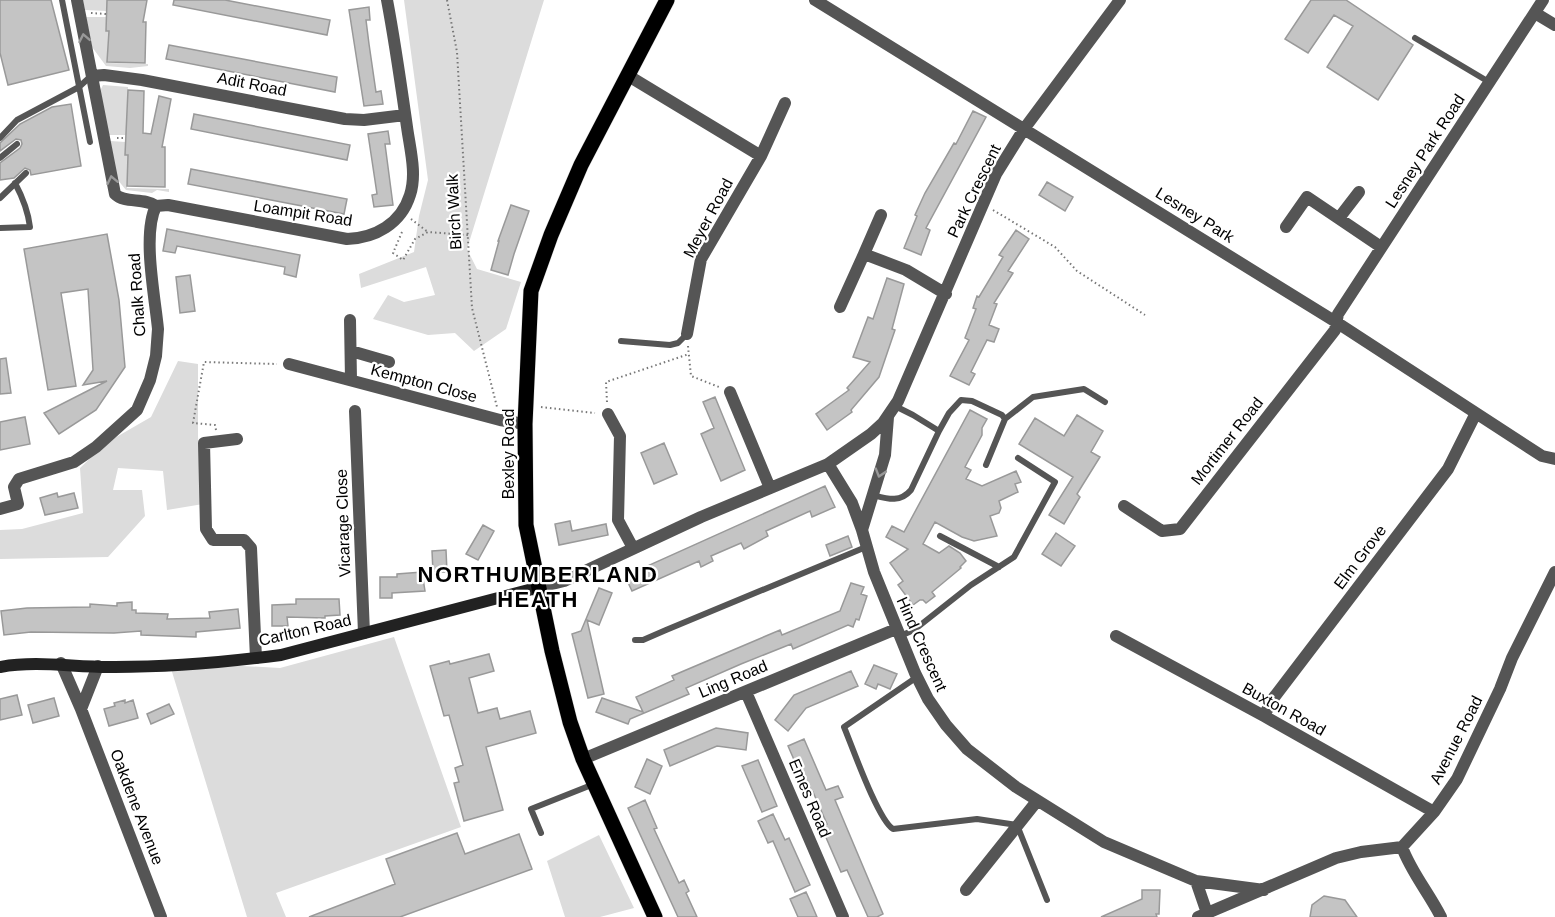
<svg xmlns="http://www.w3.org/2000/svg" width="1555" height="917" font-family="Helvetica,sans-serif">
<rect width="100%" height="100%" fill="#fff"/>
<path fill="#dcdcdc" d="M83 0H107V11L85 10Z
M404 0H544L467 249 477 269 521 282 506 329 474 351 455 333 428 335 373 319 388 295 404 302 435 295 426 267 361 288 359 274 414 252 419 216 428 180Z
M86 17H106V30L109 31 107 63 148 64V66L130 68 106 66 92 47Z
M103 85 128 87 126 135H108L100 91Z
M110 141 126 142V155H128L127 188 169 189V192L157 190 152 193 126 190 117 179Z
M178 361 198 364V437L203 504 167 510 163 471 118 468 113 490H142L145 516 108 557 0 559V530L22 529 83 513 80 468 106 443 151 417Z
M394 637 461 827 276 893 286 917H247L169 662 280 668Z
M599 835 634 908 600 917H565L547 861Z"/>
<path fill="#c4c4c4" stroke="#999" stroke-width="1.5" d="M0 0H51L69 70 8 85 0 53Z
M107 0H147L143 22H146L145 63 107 62 109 31H106Z
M174 0H225L330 20 327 35 173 5Z
M1311 0H1346L1413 45 1378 100 1327 67 1353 26 1334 15 1308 53 1285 39Z
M369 7 370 20H366L369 44 376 92 381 91 383 104 364 106 349 10Z
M169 45 337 77 335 92 166 59Z
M128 90 144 91 143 133 151 134 159 96 171 99 162 147H165V187L127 186 128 155H125Z
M71 104 81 166 31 175 30 170 25 168 14 178 0 180V163L20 148 22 144 21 140 16 139 0 151V143L20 124 52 107Z
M973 111 986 117 926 228 930 230 921 255 904 248 917 216 915 215 925 193 954 143 956 144Z
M194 114 350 145 347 160 191 129Z
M388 131 390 144H385L393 205 374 207 372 195 377 194 368 134Z
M191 169 347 199 344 214 188 184Z
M1047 182 1073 197 1065 211 1039 195Z
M511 205 529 211 514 254 508 275 491 270 499 241H498Z
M167 229 300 255 296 277 284 274 285 267 177 246 175 253 163 251Z
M1016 230 1029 239 1008 271 1013 273 994 303 997 304 989 325 999 329 994 342 987 340 971 372 975 374 969 385 950 376 969 340 965 338 976 309 973 308 977 296 979 297 1003 257 999 255Z
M107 234 119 300 125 367 96 410 59 434 44 413 107 381 83 385 93 370 88 289 61 293 76 386 48 390 24 249Z
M190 275 195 311 180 313 176 277Z
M887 278 904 284 892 329 895 330 879 377 851 410 852 412 827 430 816 414 849 390 847 388 870 362 853 357 868 317 873 319Z
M6 358 11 393 0 394V359Z
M715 397 745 470 721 481 701 434 714 428 703 402Z
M970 410 987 419 982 428V435L965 467 971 470 966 479 982 486 1016 471 1021 482 1015 484 1018 492 999 501 1001 508 999 513 990 516 997 536 974 541 962 537 935 522 923 544 939 553 949 546 960 553 966 561 960 567 961 568 932 592 935 596 926 603 923 600H920L913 605 898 585 903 581 890 563 908 549 886 537 892 526 904 532Z
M1077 415 1103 431 1091 452 1100 457 1077 494 1080 497 1064 524 1049 515 1073 477 1019 444 1035 418 1064 436Z
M25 417 30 444 0 450V422Z
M664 443 677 474 654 484 641 453Z
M825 486 835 507 812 517 810 511 766 531 768 536 744 549 741 543 711 556 713 561 701 567 699 561 632 591 625 576Z
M57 493 58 497 74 493 78 508 45 515 40 498Z
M570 521 572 531 606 524 608 535 559 545 555 524Z
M483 525 494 531 478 560 466 554Z
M1056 533 1075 546 1061 566 1042 554Z
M848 536 852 547 830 556 826 545Z
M446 550 447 572H433L432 551Z
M422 572 425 591 392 593V598H380V577H397V574Z
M851 583 864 587 861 594 867 596 859 620 856 619 853 627 848 625 793 649 791 644 741 664 686 688 689 694 630 719 628 724 596 712 602 698 643 712 636 697 674 680 672 676 780 630 782 635 840 611Z
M599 588 612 593 599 625 587 620 604 694 588 698 572 634 581 631Z
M296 599H339L340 615 325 616V618L287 617 288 626H272V605L296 604Z
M132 602V610H136V613L168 614 167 619 210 618 209 612 238 609 240 628 196 632V637L141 635V631L114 633 31 632 4 635 1 611 27 608 90 607V604L117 606V603Z
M489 654 494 671 469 678 478 713 497 708 500 719 530 711 536 733 486 747 503 810 464 821 454 783 459 782 455 768 463 765 449 715 444 716 430 666 449 661 450 664Z
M874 665 897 674 890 689 878 684 876 689 865 684Z
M851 671 858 686 806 708 788 731 775 720 794 695Z
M17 695 22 715 0 720V699Z
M54 698 59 716 33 723 28 705Z
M125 700V703L133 700 138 718 109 726 104 709 115 706 114 703Z
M169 704 174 714 151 724 147 714Z
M716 728 748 733 746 750 717 746 670 766 664 750Z
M804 739 826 790 838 786 843 797 835 800 883 914 877 917H868L847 870 841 872 821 826 827 824 813 792 809 794 788 746Z
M647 759 662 766 650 794 635 787Z
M758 760 777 806 762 812 742 766Z
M645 800 657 828 654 829 679 883 684 880 689 891 686 893 697 917H678L628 808Z
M773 814 785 840 789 838 810 885 795 892 773 841 768 843 758 821Z
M457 833 465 854 519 834 532 869 400 917H309L395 884 386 859Z
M1142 890H1160L1159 914H1156L1157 917H1101L1142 899Z
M806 892 811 903 817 917H798L790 899Z
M1324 896 1345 900 1357 917H1310L1312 905Z"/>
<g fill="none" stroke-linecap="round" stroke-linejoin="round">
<defs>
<path id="primary" d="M655 917 583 759 570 722 552 651 526 525 525 424 531 291 551 235 581 165 667 0"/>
</defs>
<use href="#primary" stroke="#dbdbdb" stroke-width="16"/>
<path stroke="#777" stroke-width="2" stroke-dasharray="1.5 3" stroke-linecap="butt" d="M447 0 457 52 472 308 497 407
M91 13 106 14
M117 138H126
M993 210 1055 247 1077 271 1145 315
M411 219 428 232
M402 232 393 253 403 260 415 239 428 232 468 235
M688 346 691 376 719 387
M607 402 606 382 689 354
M541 407 595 413
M216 430 215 425 193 423 204 362 277 364"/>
<path stroke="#555" stroke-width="6" d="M62 0 90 142
M1415 38 1489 82
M0 138 17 120 79 87 91 76
M0 158 17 144
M0 198 26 173
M0 228 30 227C28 211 23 198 15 183
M621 341 670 345 678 343 687 334
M895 406 913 415 939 431
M1005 419 1033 397 1084 389 1105 402
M873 495C888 499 900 503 911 490L939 431 949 413 961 400 972 401 1002 415 1005 419 986 465
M940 536 999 567
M900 636 914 630 971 585 1014 557 1055 482 1018 458
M635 640H643L666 630 866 547
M917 677 844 727C852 746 878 820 893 829L977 819 1017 825 1047 900
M541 833 531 809 594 784"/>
<path stroke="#555" stroke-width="12" d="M77 0 115 194C125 204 144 197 156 206
M815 0 1336 322 1542 456 1555 459
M1535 13 1555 25
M627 75 761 156
M92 76 104 75 142 80 345 119 364 120 405 115
M156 206 168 205 347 239C375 238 401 224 410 195 417 174 410 149 407 127 401 85 395 42 387 0
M1339 218 1359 192
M1286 227 1307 197 1381 247
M864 254 881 215
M840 307 864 254 906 270 946 294
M350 320 351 380
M687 334 701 259 761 156 785 103
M351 351 389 362
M289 364 500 420 525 424
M730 392 770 488
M355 411 364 633
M608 414 620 436 618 520 633 548
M237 439 204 443 206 529 213 540H244L251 548 256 658
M828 464 852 503 862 530 874 572 915 673 928 699 946 725 967 749 1016 787 1104 842 1196 881 1264 890
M1124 506 1162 531 1180 529 1335 330 1338 314 1543 0
M0 509 18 504 14 487 19 479 74 462 96 447 137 410 150 380 156 356 158 329C155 297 142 234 156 206
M862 530 885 455 888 417
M540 587 564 581 701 517 828 464 871 434 883 423 898 401 996 174 1024 129 1120 0
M1116 636 1264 716 1434 812
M61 663 81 709 161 917
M746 692 843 917
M81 709 98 666
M1264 716 1272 700 1448 469 1476 413
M583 759 896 629
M1402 847C1411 872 1429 893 1441 917
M1196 881 1207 913
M966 890 1037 801
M1198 917 1336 858 1361 852 1402 847 1434 812 1457 779 1500 689 1512 658 1555 572"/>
<path stroke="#222" stroke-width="12" d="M0 667C39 660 76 668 115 667 170 667 227 662 281 655L540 587"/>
<use href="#primary" stroke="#000" stroke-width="15"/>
</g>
<defs><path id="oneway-chevron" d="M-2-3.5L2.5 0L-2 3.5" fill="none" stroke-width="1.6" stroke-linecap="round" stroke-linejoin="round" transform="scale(1.5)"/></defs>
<g stroke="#999">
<use href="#oneway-chevron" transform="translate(84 38) rotate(-101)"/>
<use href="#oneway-chevron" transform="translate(112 180) rotate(-102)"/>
<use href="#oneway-chevron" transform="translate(880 473) rotate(107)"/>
</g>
<g text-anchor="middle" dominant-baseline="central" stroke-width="4.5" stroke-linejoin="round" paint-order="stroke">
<g font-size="16" fill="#000" stroke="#fff">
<text transform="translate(252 84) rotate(11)">Adit Road</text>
<text transform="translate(1425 151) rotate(-57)">Lesney Park Road</text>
<text transform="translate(974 191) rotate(-64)">Park Crescent</text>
<text transform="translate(454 212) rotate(-93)">Birch Walk</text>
<text transform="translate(303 213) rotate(9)">Loampit Road</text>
<text transform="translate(1195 215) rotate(32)">Lesney Park</text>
<text transform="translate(708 218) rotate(-62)">Meyer Road</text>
<text transform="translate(137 295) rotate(-94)">Chalk Road</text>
<text transform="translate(424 383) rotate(15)">Kempton Close</text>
<text transform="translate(1227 441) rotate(-52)">Mortimer Road</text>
<text transform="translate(508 454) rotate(-90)">Bexley Road</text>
<text transform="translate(343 523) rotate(-92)">Vicarage Close</text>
<text transform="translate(1360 557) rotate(-53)">Elm Grove</text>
<text transform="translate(305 630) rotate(-13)">Carlton Road</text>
<text transform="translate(922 644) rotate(66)">Hind Crescent</text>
<text transform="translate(733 679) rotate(-23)">Ling Road</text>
<text transform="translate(1284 709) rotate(29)">Buxton Road</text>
<text transform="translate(1456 740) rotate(-63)">Avenue Road</text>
<text transform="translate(810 798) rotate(67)">Emes Road</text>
<text transform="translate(137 807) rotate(69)">Oakdene Avenue</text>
</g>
<g font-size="22" font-weight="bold" letter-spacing="1.5" fill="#000" stroke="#fff">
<text x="538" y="574">NORTHUMBERLAND<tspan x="538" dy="25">HEATH</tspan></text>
</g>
</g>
</svg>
